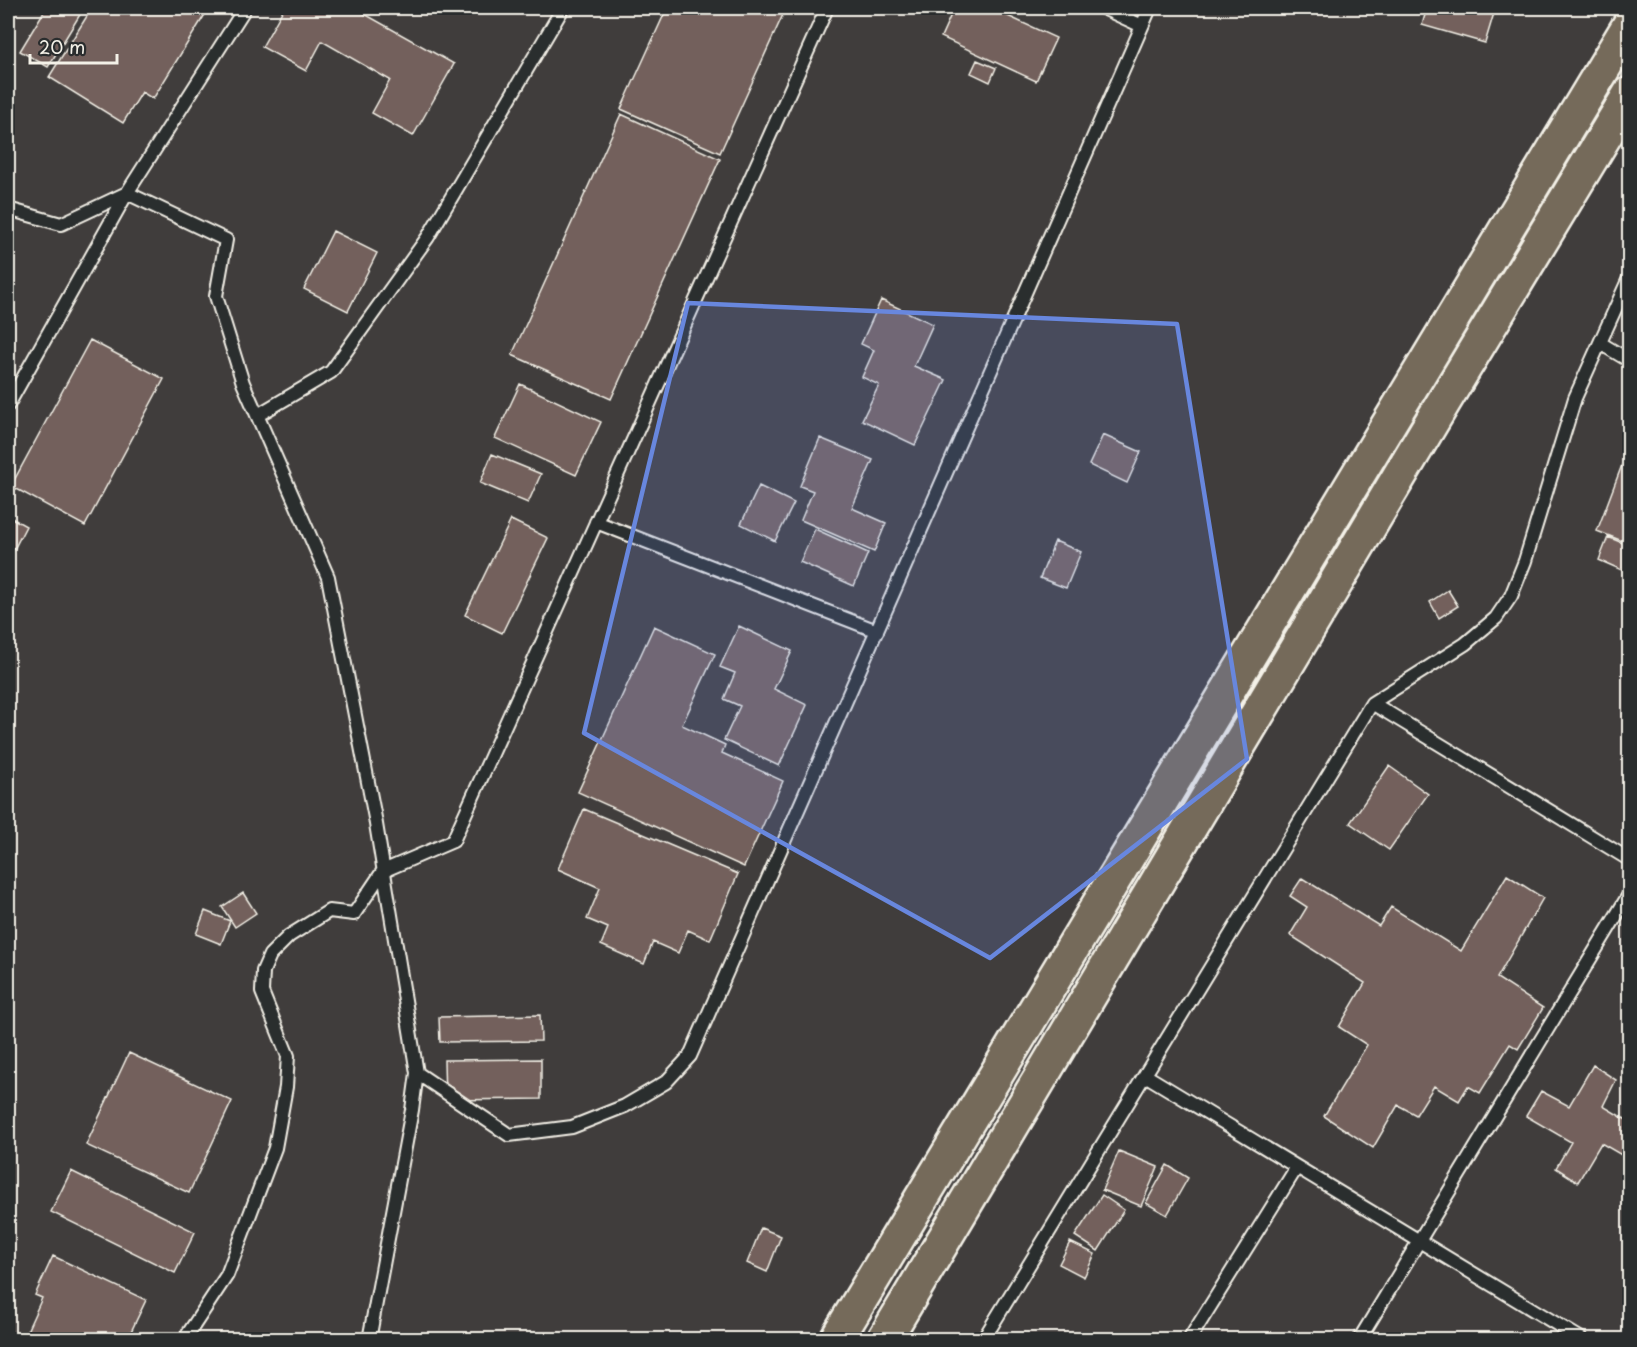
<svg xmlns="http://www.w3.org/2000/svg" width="1637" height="1347" font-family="'Playpen Sans',sans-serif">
<rect width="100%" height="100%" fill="#403d3c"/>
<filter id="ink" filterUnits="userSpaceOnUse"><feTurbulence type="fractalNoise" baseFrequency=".0167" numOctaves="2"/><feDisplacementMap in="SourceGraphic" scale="12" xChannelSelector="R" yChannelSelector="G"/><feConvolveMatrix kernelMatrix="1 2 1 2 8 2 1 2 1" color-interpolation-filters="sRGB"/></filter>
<g filter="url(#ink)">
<path fill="#73615b" stroke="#f4f1e8" stroke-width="1.5" d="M46 8H84L48 67 20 51Z
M92 8H209L153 99 142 92 123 123 49 77Z
M284 8H354L454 64 413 136 372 113 390 80 322 41 306 71 262 47Z
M667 8H786L720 153 621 109Z
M954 8H990L1056 38 1036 81 941 37Z
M1427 8H1474L1494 13 1485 43 1422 25Z
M977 60 996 68 990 82 971 73Z
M621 114 720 159 611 399 512 355Z
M333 231 377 253 348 311 304 289Z
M881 300 933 324 914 366 946 380 915 445 862 420 879 385 862 377 874 350 861 344Z
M90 340 164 379 85 526 11 486Z
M520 384 601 422 576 475 495 438Z
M1103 435 1141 452 1127 483 1089 465Z
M820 438 873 460 852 508 886 523 874 552 801 520 813 491 800 486Z
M492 454 541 474 528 503 480 483Z
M1622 465 1630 468V544L1597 531Z
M759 486 794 503 775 541 741 524Z
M8 516 26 526 8 561Z
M511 520 548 538 502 633 465 615Z
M815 529 868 553 854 586 800 562Z
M1608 537 1630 546V558L1624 571 1599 560Z
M1055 541 1081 552 1066 588 1040 578Z
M1448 590 1458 606 1439 618 1430 602Z
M654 626 715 654 682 725 725 745 722 753 783 781 744 867 578 792Z
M739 626 792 651 774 689 807 705 779 766 724 740 740 706 724 699 735 673 720 667Z
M1389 766 1428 794 1389 850 1350 823Z
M584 809 738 874 710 940 688 930 678 953 653 942 644 964 601 945 608 928 587 919 600 888 558 869Z
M1507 875 1543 898 1497 978 1543 1008 1518 1049 1510 1044 1480 1093 1468 1086 1459 1101 1434 1086 1416 1115 1398 1105 1373 1148 1324 1116 1367 1045 1339 1027 1365 983 1290 935 1307 907 1290 896 1302 878 1379 926 1391 907 1461 951Z
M243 893 256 913 235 927 222 907Z
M205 911 230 921 221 944 196 934Z
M540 1015 541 1041 440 1042 439 1017Z
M129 1053 232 1101 189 1193 86 1145Z
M541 1059V1099L445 1100 444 1060Z
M1593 1065 1616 1080 1603 1106 1630 1122V1160L1601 1143 1578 1182 1556 1168 1571 1142 1526 1116 1541 1091 1569 1106Z
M1119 1151 1158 1167 1141 1206 1102 1190Z
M1167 1165 1188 1178 1167 1215 1146 1203Z
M71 1171 195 1232 175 1273 51 1212Z
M1102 1195 1124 1210 1098 1251 1075 1236Z
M761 1228 781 1236 767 1272 747 1263Z
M1070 1242 1095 1254 1084 1277 1059 1264Z
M53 1256 146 1300 127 1340 116 1336 114 1340H23L42 1298 35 1295Z"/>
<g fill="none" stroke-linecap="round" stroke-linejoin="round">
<defs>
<path id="lane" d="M1103 8 1142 26
M8 209 61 224 127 193 245 8
M1600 343 1630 361
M8 405 127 193 226 240 216 296 243 383 328 577 375 818 417 1073 412 1110 369 1340
M258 415 331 372 428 237 563 8
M596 522 877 631
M1372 703 1630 860
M417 1073 509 1135 572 1127 625 1106 666 1082 690 1056 1150 8
M1145 1075 1583 1340
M184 1340 227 1275 275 1148 286 1087 288 1056 262 992 263 971 270 955 289 936 329 911 354 914 383 871 453 841 827 8
M983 1340 1372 703 1465 644 1496 618 1511 596 1525 561 1575 398 1630 276
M1189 1340 1297 1167
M1359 1340 1630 893"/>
<path id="highway" d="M836 1340 1630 24
M884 1340 1443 403 1630 94"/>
</defs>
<use href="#lane" stroke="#f4f1e8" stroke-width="16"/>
<use href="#highway" stroke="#f4f1e8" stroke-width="38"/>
<use href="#lane" stroke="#2a2d2e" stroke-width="12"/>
<use href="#highway" stroke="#746a5a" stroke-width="33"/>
</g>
</g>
<path fill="#6887de" fill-opacity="0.2" stroke="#6887de" stroke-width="4.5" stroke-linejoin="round" d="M688 303 1177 324 1247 759 990 958 584 733Z"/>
<rect width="1637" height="1347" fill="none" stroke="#2a2d2e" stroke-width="30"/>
<rect x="15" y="15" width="1607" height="1317" fill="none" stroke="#f4f1e8" stroke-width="2" filter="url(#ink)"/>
<path d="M30 54v9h87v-9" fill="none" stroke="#f4f1e8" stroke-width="3"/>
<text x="39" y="54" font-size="18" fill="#f4f1e8" stroke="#2a2d2e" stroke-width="4.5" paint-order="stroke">20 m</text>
</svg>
